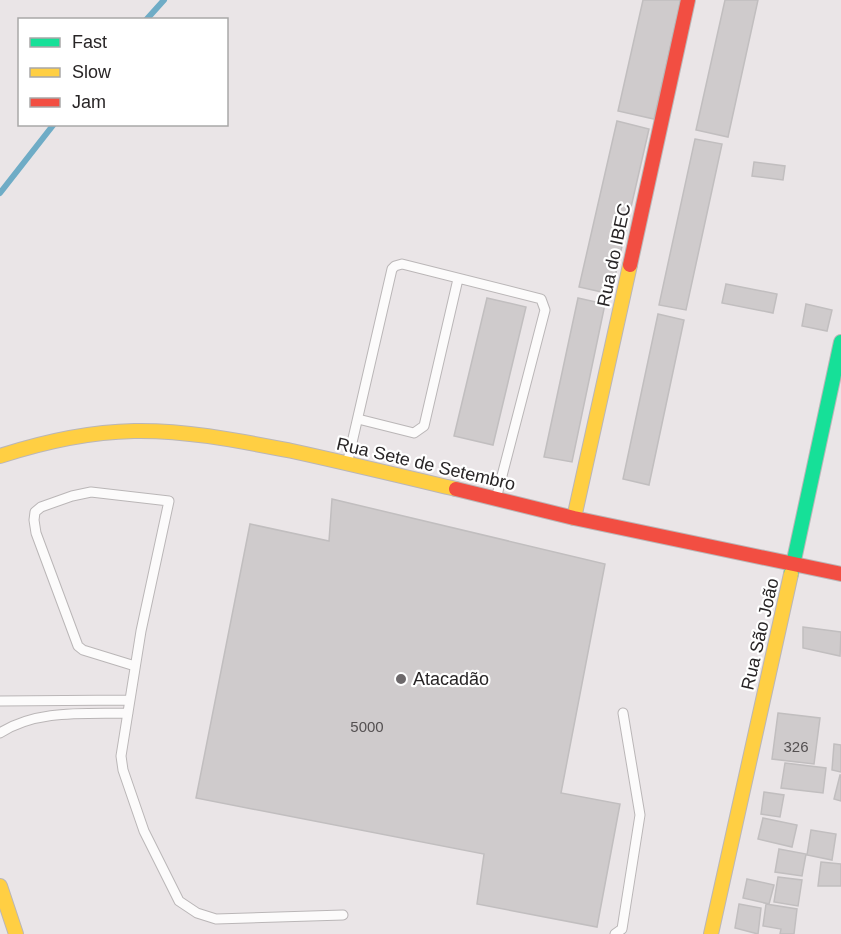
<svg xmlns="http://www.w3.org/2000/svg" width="841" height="934" font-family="Arial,sans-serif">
<rect width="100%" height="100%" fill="#eae5e7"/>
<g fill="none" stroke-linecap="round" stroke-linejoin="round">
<path stroke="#6facc6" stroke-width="6" d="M146 20 164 0
M0 193 54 124"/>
</g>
<path fill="#cfcbcc" stroke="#c1bebf" stroke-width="1.5" d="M643 0H681L654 119 618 111Z
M725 0H758L728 137 696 130Z
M617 121 649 129 611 294 579 287Z
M695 139 722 144 686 310 659 305Z
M754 162 785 166 783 180 752 176Z
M726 284 777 294 773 313 722 303Z
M487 298 526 307 493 445 454 436Z
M578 298 605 304 572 462 544 457Z
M806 304 832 310 827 331 802 326Z
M658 314 684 320 649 485 623 479Z
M332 499 605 564 561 793 620 804 597 927 477 904 484 854 196 798 250 524 329 541Z
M803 627 841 632 840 656 803 648Z
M778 713 820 718 814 764 772 759Z
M834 744 841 745V772L832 770Z
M785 763 826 768 823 793 781 788Z
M840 775H841V801L834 799Z
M764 792 784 795 780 817 761 814Z
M763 818 797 825 792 847 758 839Z
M811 830 836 834 832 860 807 855Z
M779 849 806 854 802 876 775 872Z
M821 862 841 864V886H818Z
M778 877 802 880 798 906 774 902Z
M747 879 774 885 769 904 743 898Z
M739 904 761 908 758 934 735 928Z
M766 904 797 909 794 934H780L781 929 763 926Z"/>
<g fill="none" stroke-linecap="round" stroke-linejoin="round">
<defs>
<path id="lane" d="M358 419 414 433 424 426 458 279
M348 460 392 269 395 266 402 264 541 299 545 310 497 495
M135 666 83 650 78 646 36 533 34 520 35 512 41 507 72 496 91 492 169 501 141 631 121 756 123 770 144 831 179 901 197 913 216 919 343 915
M0 701 130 700
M0 733C37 709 86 714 128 713
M615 934 622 929 640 815 623 713"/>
<path id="fast" d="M791 574 841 342"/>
<path id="slow" d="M0 456C43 442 88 432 134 431 187 430 240 441 292 451 347 463 401 476 456 489
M574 518 630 265
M0 886 16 934
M711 934 791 574"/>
<path id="jam" d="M630 265 688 0
M456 489 574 518 841 574"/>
</defs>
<use href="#lane" stroke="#bab6b7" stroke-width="11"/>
<use href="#fast" stroke="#bab6b7" stroke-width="16"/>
<use href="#slow" stroke="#bab6b7" stroke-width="16"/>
<use href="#jam" stroke="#bab6b7" stroke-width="16"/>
<use href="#lane" stroke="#fcfbfb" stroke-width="9"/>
<use href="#fast" stroke="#16e098" stroke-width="14"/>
<use href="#slow" stroke="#ffcf43" stroke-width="14"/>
<use href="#jam" stroke="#f24e42" stroke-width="14"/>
</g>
<circle fill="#6c686a" stroke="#fff" stroke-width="2" cx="401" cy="679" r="6"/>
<g text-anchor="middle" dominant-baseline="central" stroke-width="4.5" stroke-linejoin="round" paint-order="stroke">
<g font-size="15" fill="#545051">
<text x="367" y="726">5000</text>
<text x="796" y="746">326</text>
</g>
<g font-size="18" fill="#282526" stroke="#fff">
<text transform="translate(614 255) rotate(-78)">Rua do IBEC</text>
<text transform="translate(426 464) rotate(13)">Rua Sete de Setembro</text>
<text transform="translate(760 634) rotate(-77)">Rua São João</text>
</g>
<g font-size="18" fill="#282526" stroke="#fff" text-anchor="start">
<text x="413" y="679">Atacadão</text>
</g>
</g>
<rect x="18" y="18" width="210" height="108" fill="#ffffff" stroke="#a9a8a8" stroke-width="1.5"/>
<rect x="30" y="38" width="30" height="9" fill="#16e098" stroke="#a9a8a8" stroke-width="1.5"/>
<text x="72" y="48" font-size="18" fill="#282526">Fast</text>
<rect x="30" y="68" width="30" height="9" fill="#ffcf43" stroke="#a9a8a8" stroke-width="1.5"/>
<text x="72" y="78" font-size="18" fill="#282526">Slow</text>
<rect x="30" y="98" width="30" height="9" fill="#f24e42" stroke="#a9a8a8" stroke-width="1.5"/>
<text x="72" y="108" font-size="18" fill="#282526">Jam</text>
</svg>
